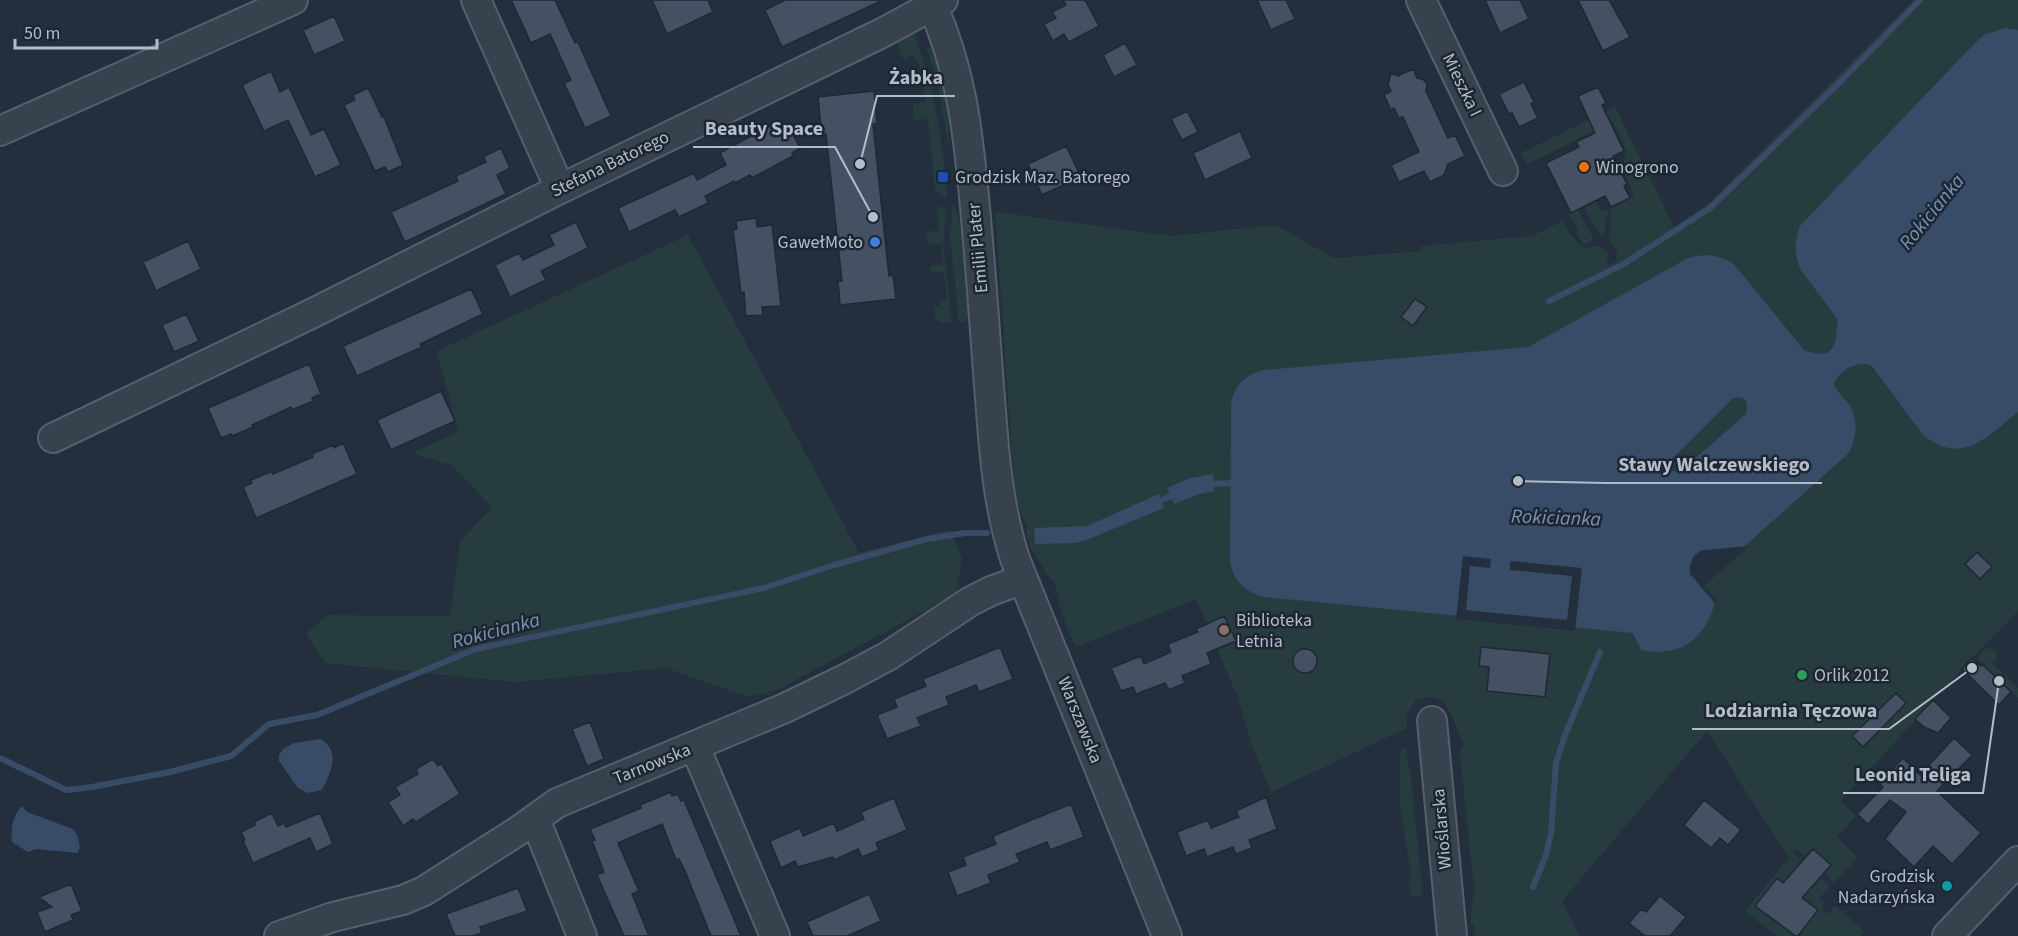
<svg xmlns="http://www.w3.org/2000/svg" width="2018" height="936" font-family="'Source Sans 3',sans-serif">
<rect width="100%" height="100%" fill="#242f3e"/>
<path fill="#263c3f" d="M1914 0H2018V611L1972 658 1841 801 1856 816 1837 837 1858 858 1834 883 1825 874 1832 865 1814 849 1806 857 1797 849 1793 853 1802 861 1797 867 1815 883 1821 878 1830 887 1819 898 1824 903 1821 910 1828 914 1835 905 1864 931 1861 936H1776L1745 911 1789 858 1707 731 1562 901 1579 936H1474L1475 924H1470L1474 890 1460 753 1464 744C1453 723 1449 687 1416 700L1407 714V728L1271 792 1251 743 1238 698 1196 599 1076 647 1067 628 1058 600 1060 599 1053 581 1050 580C1041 563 1028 549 1026 529L1028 528 1019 508 1014 485 995 212 1172 236 1275 225 1334 258 1422 251 1421 246 1532 236 1563 221 1570 235H1572C1589 261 1590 237 1608 251L1607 261 1609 265 1617 261C1617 243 1617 253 1609 240L1611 208 1634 196 1623 169 1625 153 1627 152 1613 122 1527 164 1521 153 1615 107 1674 227 1708 204Z
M911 26C931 76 939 118 945 171H940L941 182H946L947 199 935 190 928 119 915 120 913 118V104L926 101 918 59H915L914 56 907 57 908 61 903 59C895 41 899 39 911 26Z
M937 44 948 83 949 147 938 86 927 48Z
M1596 201 1602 211 1608 209 1605 231 1603 235 1598 233 1584 207Z
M953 204H955L969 264 971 315 965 322H959L950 237Z
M937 205 946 211 943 242 952 323 940 322 935 317 934 303 935 302 936 306H940V301L947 300 944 272 932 273 929 269 932 266 943 265 941 244 928 245 926 238 928 232 939 230Z
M1578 210 1592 236V240L1587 244H1583L1576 233 1578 231 1569 214Z
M688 235 859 553 950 530 962 558 956 594 777 690 748 697 666 668 515 682 325 663 306 634 327 615 450 616 460 542 492 507 452 465 412 453 458 432 437 351Z
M1989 646 1997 654V658L1992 663 2018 688V698L1977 658Z
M1405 746 1411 780 1423 896H1411L1409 889 1410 869 1400 804V757L1401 749Z"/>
<path fill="#394c67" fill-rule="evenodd" d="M2005 28 2018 30V412C1986 438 1962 466 1923 435L1872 366C1857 359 1839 371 1834 384 1837 392 1843 397 1848 403 1859 419 1857 437 1849 453L1700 586 1715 603C1704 640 1680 658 1641 650L1633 633 1264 597C1244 591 1234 582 1230 562L1231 408C1232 387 1244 375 1264 370L1528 347 1688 258C1705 253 1718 255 1733 263L1804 350C1835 361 1835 347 1838 320L1801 270C1794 255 1794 242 1800 226L1974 44 1984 35ZM1737 397 1743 398 1747 403 1746 414 1683 469 1676 472 1670 470 1668 465 1670 461 1732 399Z
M1213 474 1214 491 1199 494 1174 504 1167 488 1190 478Z
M1159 494 1164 508 1089 539 1076 543 1035 544 1034 528 1087 526Z
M321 739C341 753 331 771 322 790L308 793 298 788 279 761V755L283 749 294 743Z
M22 806 27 812 73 829 78 837 80 848 77 853 37 849 28 852 12 842C11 827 12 817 22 806Z"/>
<path fill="#242f3e" d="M1749 546 1704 586 1717 601 1715 603 1690 574V566L1693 557 1700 551 1706 550Z
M1463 556 1491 559 1490 568 1470 566 1466 610 1567 620 1572 576 1510 570V561L1582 568 1575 631 1456 619Z"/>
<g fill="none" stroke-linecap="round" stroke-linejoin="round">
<path stroke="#394c67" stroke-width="6" d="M1549 301 1622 265 1710 208 1842 80 1920 0
M1205 484 1237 483
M1155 503 1176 494
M0 758 66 790 92 787 170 772 231 756 269 724 317 715 476 649 764 588 834 565 927 539 965 533H987
M1533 887 1546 855 1551 833 1556 763 1565 735 1600 652"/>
</g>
<path fill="#455162" stroke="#1f2835" stroke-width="1.5" d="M511 0H555L575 43 578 42 611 116 585 128 564 83 571 80 550 34 531 43Z
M652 0H708L713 12 667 34Z
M785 0H883L782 47 765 10Z
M1063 0H1085L1099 26 1069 42 1064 34 1053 41 1044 24 1056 18 1052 12 1066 5Z
M1257 0H1286L1295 19 1271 30Z
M1485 0H1520L1529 19 1500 33Z
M1578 0H1609L1630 37 1603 51Z
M334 16 345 41 314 55 303 30Z
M1125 43 1137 65 1114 77 1103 55Z
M1413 69 1417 78 1424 80 1427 84 1426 91 1448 138 1455 135 1465 156 1448 164 1444 175 1430 182 1424 171 1399 182 1391 165 1419 152 1403 117 1399 118 1394 108 1391 110 1384 95 1391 91 1388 84 1391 73 1398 76Z
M271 71 280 92 289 87 311 135 324 129 341 165 315 177 288 120 264 131 242 85Z
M1524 82 1534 102 1531 104 1538 118 1519 127 1512 113 1509 114 1499 94Z
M1598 87 1606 103 1602 105 1624 151 1613 156 1627 184 1624 186 1630 198 1611 207 1605 196 1571 213 1546 163 1579 147 1576 142 1595 133 1578 96Z
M368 88 382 117H384L403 165 388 172 385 167 375 171 344 105 355 100 353 95Z
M874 91 877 123 873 124 881 201 889 276 893 275 896 299 840 305 838 281H842L826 134 822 136 818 97Z
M1187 111 1198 132 1182 140 1171 119Z
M775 123 782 135 791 131 800 148 792 153 793 156 752 178 750 175 735 183 734 181 705 196 708 203 679 217 675 210 629 232 618 208 694 173 697 180 726 165 720 153Z
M1240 131 1252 158 1205 180 1193 153Z
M1066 146 1081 177 1042 195 1028 164Z
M501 148 510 168 497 175 506 194 405 242 391 212 458 181 456 176 486 162 483 157Z
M756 218 757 227 772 225 781 306 762 307 763 315 746 316 744 292 741 293 733 230 737 229 736 221Z
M576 222 588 248 541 271 546 280 510 297 495 265 519 253 523 260 554 245 549 235Z
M188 241 201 269 156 291 143 262Z
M471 289 483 314 420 344 422 347 357 376 343 346Z
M1415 299 1427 307 1413 326 1401 317Z
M186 314 199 341 174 352 162 325Z
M309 364 321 394 312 398 313 401 292 410 291 407 252 425 253 427 232 436 231 434 221 438 208 408Z
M441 391 455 421 391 450 377 420Z
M343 443 357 474 256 518 243 487 252 483 251 480 272 471 273 474 313 457 312 454 333 445 334 448Z
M1977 552 1992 567 1980 579 1965 564Z
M1224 616 1236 641 1207 653 1211 664 1182 676 1185 683 1169 690 1165 683 1136 694 1133 687 1121 691 1111 668 1141 656 1144 664 1171 652 1168 644 1198 632 1196 629Z
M1000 647 1013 679 979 692 976 685 946 697 949 705 917 718 921 726 887 739 877 715 897 707 894 699 926 686 923 679Z
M1481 647 1550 654 1545 697 1487 691 1489 667 1479 666Z
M1293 661a12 12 0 1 1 24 0a12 12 0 1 1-24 0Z
M1972 658 1981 666 1983 665 2011 692 1999 705 1962 669Z
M1896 693 1906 703 1863 747 1852 736Z
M1933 700 1951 718 1938 733 1924 727 1915 719Z
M590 722 604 759 587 766 572 729Z
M1954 738 1972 755 1937 791 1981 833 1952 864 1933 846 1914 867 1885 839 1906 812 1890 800 1868 824 1857 814 1883 787 1879 783 1903 758 1920 775Z
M433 759 438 766 441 763 460 794 416 822 413 819 403 826 388 802 400 795 395 787 418 774 416 769Z
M671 792 672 796 678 794 681 801 684 800 741 936H711L685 871 679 859 676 860 662 824 618 843 639 891 632 894 649 936H624L597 875 604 872 592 841 595 840 590 829 641 808 640 805Z
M1266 797 1277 829 1249 840 1252 848 1236 854 1233 847 1207 857 1204 849 1186 856 1177 832 1208 820 1211 828 1239 817 1236 811Z
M894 798 907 830 876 843 879 850 862 857 858 849 834 860 833 857 798 867 795 861 781 868 770 841 800 828 803 836 834 823 837 831 864 819 861 812Z
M1704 800 1741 830 1728 845 1720 838 1711 848 1684 825Z
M1071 804 1084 837 1050 850 1047 842 1016 854 1020 862 988 875 991 883 957 896 948 872 966 865 963 857 996 844 993 836Z
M272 813 278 826 284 823 286 827 320 813 333 844 316 852 310 838 253 863 243 841 245 840 241 832 255 825 254 822Z
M1813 849 1831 865 1802 898 1818 910 1798 936H1796L1755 906 1777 878 1783 883Z
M71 884 82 911 71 915 73 920 45 932 37 912 52 907 39 897Z
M518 888 527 911 480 927 482 933 472 936H455L446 914Z
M869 894 881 921 847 936H813L807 922Z
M1660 896 1686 917 1670 936H1645L1629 923 1641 909 1646 912Z"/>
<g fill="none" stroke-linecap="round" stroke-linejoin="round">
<defs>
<path id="minor" d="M476 0 560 189
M930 0C962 71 968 131 975 207 981 271 985 334 990 398 994 453 998 506 1015 559L1167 936
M1421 0 1503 171
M0 131 293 0
M53 438 311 314 560 189 882 33 943 0
M1432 721 1452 936
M695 747 775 936
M535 819 582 936
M279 936 333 917 403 900 424 891 518 831 557 803 785 708 845 679 888 656 971 601 991 591 1023 579
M1947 936 2018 861"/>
</defs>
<use href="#minor" stroke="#565f6c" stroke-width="32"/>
<use href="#minor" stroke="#38414e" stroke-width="28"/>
</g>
<circle fill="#e8710a" stroke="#1d2633" stroke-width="2" cx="1584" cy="167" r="6"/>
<rect fill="#1a4fb4" stroke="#1d2633" stroke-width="2" x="937" y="171" width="12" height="12" rx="3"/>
<circle fill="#3f7fe0" stroke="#1d2633" stroke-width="2" cx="875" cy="242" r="6"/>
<circle fill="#8d6e63" stroke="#1d2633" stroke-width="2" cx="1224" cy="630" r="6"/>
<circle fill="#2e9e5b" stroke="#1d2633" stroke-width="2" cx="1802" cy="675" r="6"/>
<circle fill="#0f9aa8" stroke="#1d2633" stroke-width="2" cx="1947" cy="886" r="6"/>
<g text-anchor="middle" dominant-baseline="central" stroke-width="5" stroke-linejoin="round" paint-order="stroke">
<g font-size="18" fill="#b4bcc9" stroke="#1d2633">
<text transform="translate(1462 85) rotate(64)">Mieszka I</text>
<text transform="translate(610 164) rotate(-26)">Stefana Batorego</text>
<text transform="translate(978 248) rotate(-95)">Emilii Plater</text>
<text transform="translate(1080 720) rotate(68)">Warszawska</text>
<text transform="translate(652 764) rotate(-22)">Tarnowska</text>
<text transform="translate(1442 829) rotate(-95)">Wioślarska</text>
</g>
<g font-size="18" fill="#b4bcc9" stroke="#1d2633" text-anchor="start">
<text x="1596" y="167">Winogrono</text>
<text x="955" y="177">Grodzisk Maz. Batorego</text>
<text x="863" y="242" text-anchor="end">GawełMoto</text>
<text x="1236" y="620">Biblioteka<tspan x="1236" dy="21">Letnia</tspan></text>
<text x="1814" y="675">Orlik 2012</text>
<text x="1935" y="876" text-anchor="end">Grodzisk<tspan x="1935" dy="21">Nadarzyńska</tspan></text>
</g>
<g font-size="20" font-style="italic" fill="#7c92b1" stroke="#1d2633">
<text transform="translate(1932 212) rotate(-51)">Rokicianka</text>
<text transform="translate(1556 518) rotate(2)">Rokicianka</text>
<text transform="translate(496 631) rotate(-15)">Rokicianka</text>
</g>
</g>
<path fill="none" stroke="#b4bcc9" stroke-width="2" d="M860 164L877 96H955M873 217L835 147H693M1518 481L1606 483H1822M1972 668L1889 729H1692M1999 681L1983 793H1843"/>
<g fill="#b4bcc9" stroke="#1d2633" stroke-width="2">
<circle cx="860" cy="164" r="6"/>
<circle cx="873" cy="217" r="6"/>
<circle cx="1518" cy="481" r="6"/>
<circle cx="1972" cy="668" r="6"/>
<circle cx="1999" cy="681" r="6"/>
</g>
<g font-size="20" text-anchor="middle" font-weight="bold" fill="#b4bcc9" stroke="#1d2633" stroke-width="5" stroke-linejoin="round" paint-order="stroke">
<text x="916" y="84">Żabka</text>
<text x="764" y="135">Beauty Space</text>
<text x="1714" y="471">Stawy Walczewskiego</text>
<text x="1791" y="717">Lodziarnia Tęczowa</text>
<text x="1913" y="781">Leonid Teliga</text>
</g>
<path d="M15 39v9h142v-9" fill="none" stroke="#b4bcc9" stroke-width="3"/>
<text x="24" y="39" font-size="18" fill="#b4bcc9" stroke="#1d2633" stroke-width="4.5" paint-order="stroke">50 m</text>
</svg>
